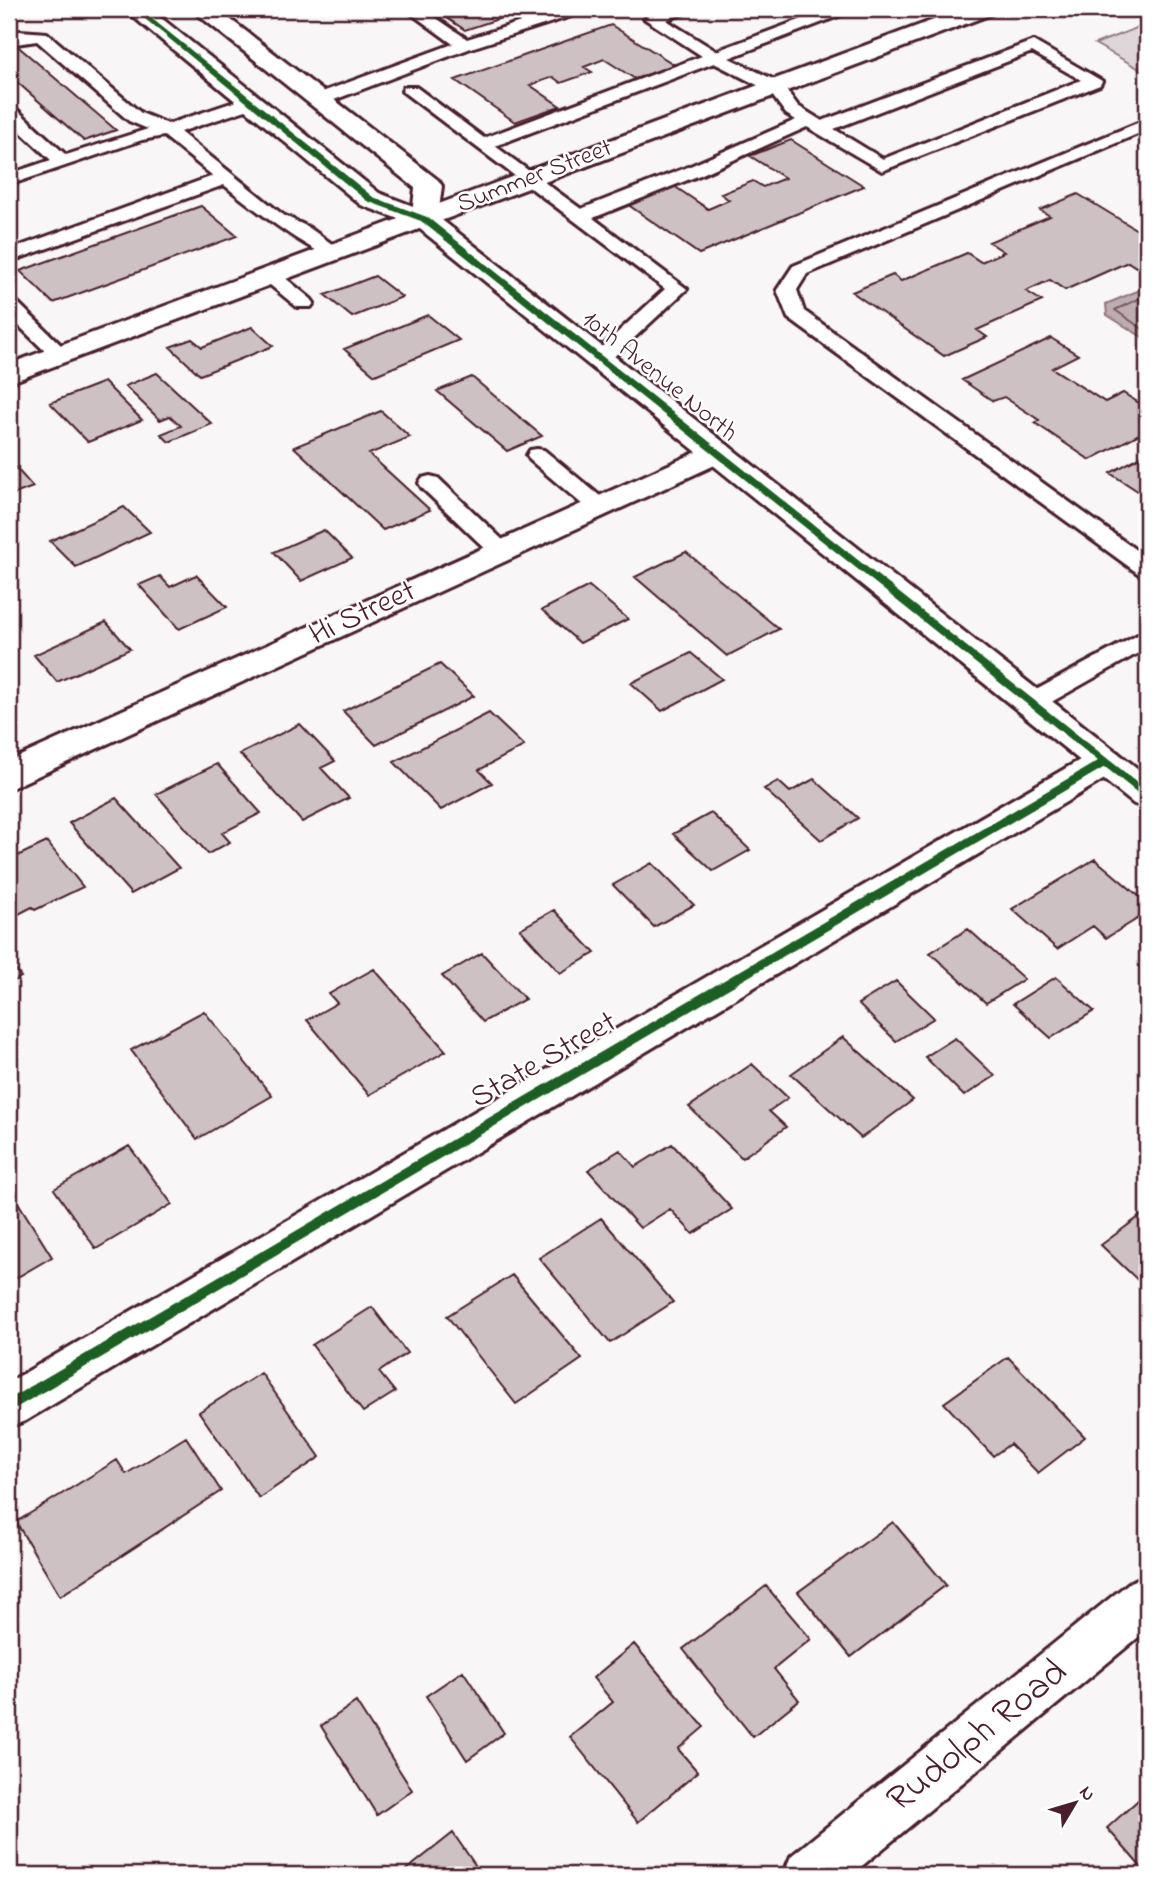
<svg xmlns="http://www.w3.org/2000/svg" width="1156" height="1884" font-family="'Indie Flower',sans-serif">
<rect width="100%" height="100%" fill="#f8f6f7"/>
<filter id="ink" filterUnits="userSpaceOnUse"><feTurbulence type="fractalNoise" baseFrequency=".0143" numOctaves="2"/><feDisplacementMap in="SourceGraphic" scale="14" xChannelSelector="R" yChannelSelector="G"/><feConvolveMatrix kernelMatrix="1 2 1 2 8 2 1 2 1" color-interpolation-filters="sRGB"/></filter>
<g filter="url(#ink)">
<path fill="#ded6d9" stroke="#947a82" stroke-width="2" d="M1147 24V73L1095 44Z"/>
<path fill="#bdadb0" stroke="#8f747b" stroke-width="2" d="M1147 287V340L1107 315 1106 304Z"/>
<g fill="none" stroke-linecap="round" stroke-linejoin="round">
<path stroke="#785860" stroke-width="2" d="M1147 295 1115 310 1147 332"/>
</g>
<path fill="#cdc1c4" stroke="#4a1f2b" stroke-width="2" d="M466 9H528L465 30 444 16Z
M611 25 675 65 635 79 604 59 584 67 592 72 561 83 553 77 530 85 560 106 515 122 455 80Z
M14 43 116 130 84 141 9 75V45Z
M791 140 864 186 699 254 627 204 674 186 708 209 729 200 721 194 753 181 763 187 785 178 750 156Z
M1078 194 1147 236V262L1136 267 1128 262 1065 290 1050 280 1026 291 1042 301 977 330 987 337 944 356 852 292 893 275 901 281 967 253 981 262 1004 252 989 242 1050 216 1040 210Z
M201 206 237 236 53 303 20 271Z
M375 276 402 297 352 317 325 295Z
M428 315 459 340 375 375 344 349Z
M252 327 273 346 200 375 170 347 192 339 202 347Z
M1051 338 1078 355 1052 368 1105 402 1123 393 1147 408V430L1090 460 1035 423 1039 420 1004 397 993 401 962 380Z
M157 373 212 424 169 442 161 434 181 426 170 416 160 420 125 386Z
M472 377 542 436 507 451 437 391Z
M104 382 142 420 88 442 50 403Z
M381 411 410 437 369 454 430 510 383 530 294 447Z
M1147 453V497L1110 473Z
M9 460 33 487 9 496Z
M124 507 150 532 76 567 50 541Z
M324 530 352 558 301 581 274 552Z
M686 552 779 629 727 656 635 577Z
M196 575 227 607 179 629 139 585 160 576 170 587Z
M589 586 628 619 580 643 542 610Z
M106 622 130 649 57 682 34 655Z
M691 653 722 679 662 711 631 683Z
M440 664 474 696 376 745 343 711Z
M489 713 524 746 479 770 492 783 441 810 394 762Z
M300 724 335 761 321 768 349 798 302 822 240 754Z
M217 764 261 813 222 833 230 842 208 854 156 794Z
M814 779 858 818 821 840 764 789 778 781 790 792Z
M116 798 179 868 131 894 69 823Z
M711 813 750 850 713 871 673 834Z
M47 842 83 887 35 910 32 907 9 919V860Z
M1095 859 1147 903V913L1106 938 1093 926 1057 949 1012 909Z
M652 863 694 905 654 927 613 885Z
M554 910 595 953 560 973 520 929Z
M968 929 1024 979 986 1003 930 953Z
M482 953 525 999 483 1022 442 976Z
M9 961 21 977 9 984Z
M374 969 446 1051 369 1095 307 1020 337 1003 329 994Z
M1056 977 1094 1011 1051 1038 1013 1004Z
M896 981 934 1018 896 1041 858 1004Z
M204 1011 272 1096 197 1139 131 1050Z
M843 1037 913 1100 861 1138 791 1074Z
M955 1038 995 1076 964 1096 925 1057Z
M752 1064 788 1098 769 1111 786 1127 742 1158 689 1107Z
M672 1144 732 1209 693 1234 670 1209 640 1228 588 1170 620 1150 635 1167Z
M129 1146 172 1204 96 1249 54 1189Z
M9 1188 52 1257 9 1282Z
M1147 1211V1289L1101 1245Z
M601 1218 673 1302 610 1343 539 1258Z
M512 1275 582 1359 516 1404 447 1316Z
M372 1307 407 1353 379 1372 395 1392 363 1412 312 1345Z
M1008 1357 1085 1437 1038 1473 1010 1444 993 1456 944 1403Z
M261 1373 320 1457 259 1498 199 1412Z
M186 1437 221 1491 60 1596 16 1522 117 1460 126 1474Z
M893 1522 946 1585 851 1657 798 1592Z
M766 1586 811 1639 774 1669 799 1700 753 1737 683 1649Z
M634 1644 704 1727 678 1749 698 1772 638 1822 570 1737 613 1702 593 1678Z
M463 1671 504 1733 467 1760 426 1696Z
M356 1702 412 1790 377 1815 321 1726Z
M1147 1792V1874L1107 1828Z
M453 1833 482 1875H400Z"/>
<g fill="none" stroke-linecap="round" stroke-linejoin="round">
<defs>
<path id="service" d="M405 9H423L467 39 562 9H586L584 12 471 48 326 103H314L311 99 314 95 453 44Z
M667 9H690L688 12 666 20 716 51 829 9H851L849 12 729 58 781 83 798 106 822 121 1033 41 1102 81 1100 85 882 171 807 127 700 175 593 218 687 289 607 363H593L590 359 593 355 665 289 402 91 404 87H416L484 138 702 56 645 19 647 16ZM1032 52 1081 80 883 159 834 129ZM714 63 769 91 786 114 796 120 688 167 581 209 495 146Z
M20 31 47 33 141 113 168 124 243 99H255L258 103 255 107 180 132 283 215 308 227 339 249 341 253 339 257C320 262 242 199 224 185L9 262V250L213 176 164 136 142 140 9 185V174L51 160 9 121V107L15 108 66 155 148 129 129 121 37 41 9 45V35Z
M1147 119V130L807 274 797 290 804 311 1147 558V576L1139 574 788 318 777 290 793 266Z
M271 270 278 272 311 299 314 303 311 307H297L264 280 262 276 264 272Z
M9 299 16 301 67 351 70 355 67 359H53L9 316Z
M537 449 544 450 606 501 609 506 606 511H590L530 460 527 455 530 450Z
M430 476 438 478 509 546 512 551 509 556H493L422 488 419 483 422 478Z
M1147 630V648L1039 709 1031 711 1023 709 1019 703 1023 697Z"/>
<path id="minor" d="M963 9H996L992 14 9 383V364Z
M717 443 728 445 732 452 728 459 9 789V761Z
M1105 749 1118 753 1123 762 1118 771 25 1421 9 1427V1382L1092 753Z
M1147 1575V1630L851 1875H783L791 1856 1130 1582Z"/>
<path id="tertiary" d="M124 9H150L379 193 413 206 415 188 191 9H217L438 180 442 186 438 217 1147 776V808L1134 804 415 225 361 205Z"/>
</defs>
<use href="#service" stroke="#4a1f2b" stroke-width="6"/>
<use href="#minor" stroke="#4a1f2b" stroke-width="6"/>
<use href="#tertiary" stroke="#4a1f2b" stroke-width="6"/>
<use href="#service" fill="#fff" fill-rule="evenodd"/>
<use href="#minor" fill="#fff" fill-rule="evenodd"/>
<use href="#tertiary" fill="#fff" fill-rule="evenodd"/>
<defs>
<path id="cycleway" d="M133 9H140L373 197 427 217 1147 790V798H1144L1105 767 9 1412V1399L1098 761 421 221 367 201Z"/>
</defs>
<use href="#cycleway" stroke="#fff" stroke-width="5"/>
<use href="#cycleway" fill="#1b5e20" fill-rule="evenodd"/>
</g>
</g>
<g text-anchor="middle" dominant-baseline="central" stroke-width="5" stroke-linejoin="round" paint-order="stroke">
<g font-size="26" fill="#4a1f2b" stroke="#fff">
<text transform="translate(535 177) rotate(-21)">Summer Street</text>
<text transform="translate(659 377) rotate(39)">10th Avenue North</text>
</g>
<g font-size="32" fill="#4a1f2b" stroke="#fff">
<text transform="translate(363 614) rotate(-25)">Hi Street</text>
<text transform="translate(544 1061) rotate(-30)">State Street</text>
</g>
<g font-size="38" fill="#4a1f2b" stroke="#fff">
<text transform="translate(978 1737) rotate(-39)">Rudolph Road</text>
</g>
</g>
<rect width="1156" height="1884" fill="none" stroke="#fff" stroke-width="35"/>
<rect x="18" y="18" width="1121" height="1849" fill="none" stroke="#4a1f2b" stroke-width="2.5" filter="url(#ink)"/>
<g transform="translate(1075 1803) rotate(52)" stroke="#ffffff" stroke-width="5" paint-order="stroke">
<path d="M0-5L12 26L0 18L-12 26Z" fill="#4a1f2b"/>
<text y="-10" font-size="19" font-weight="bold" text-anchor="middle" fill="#4a1f2b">N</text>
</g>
</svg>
